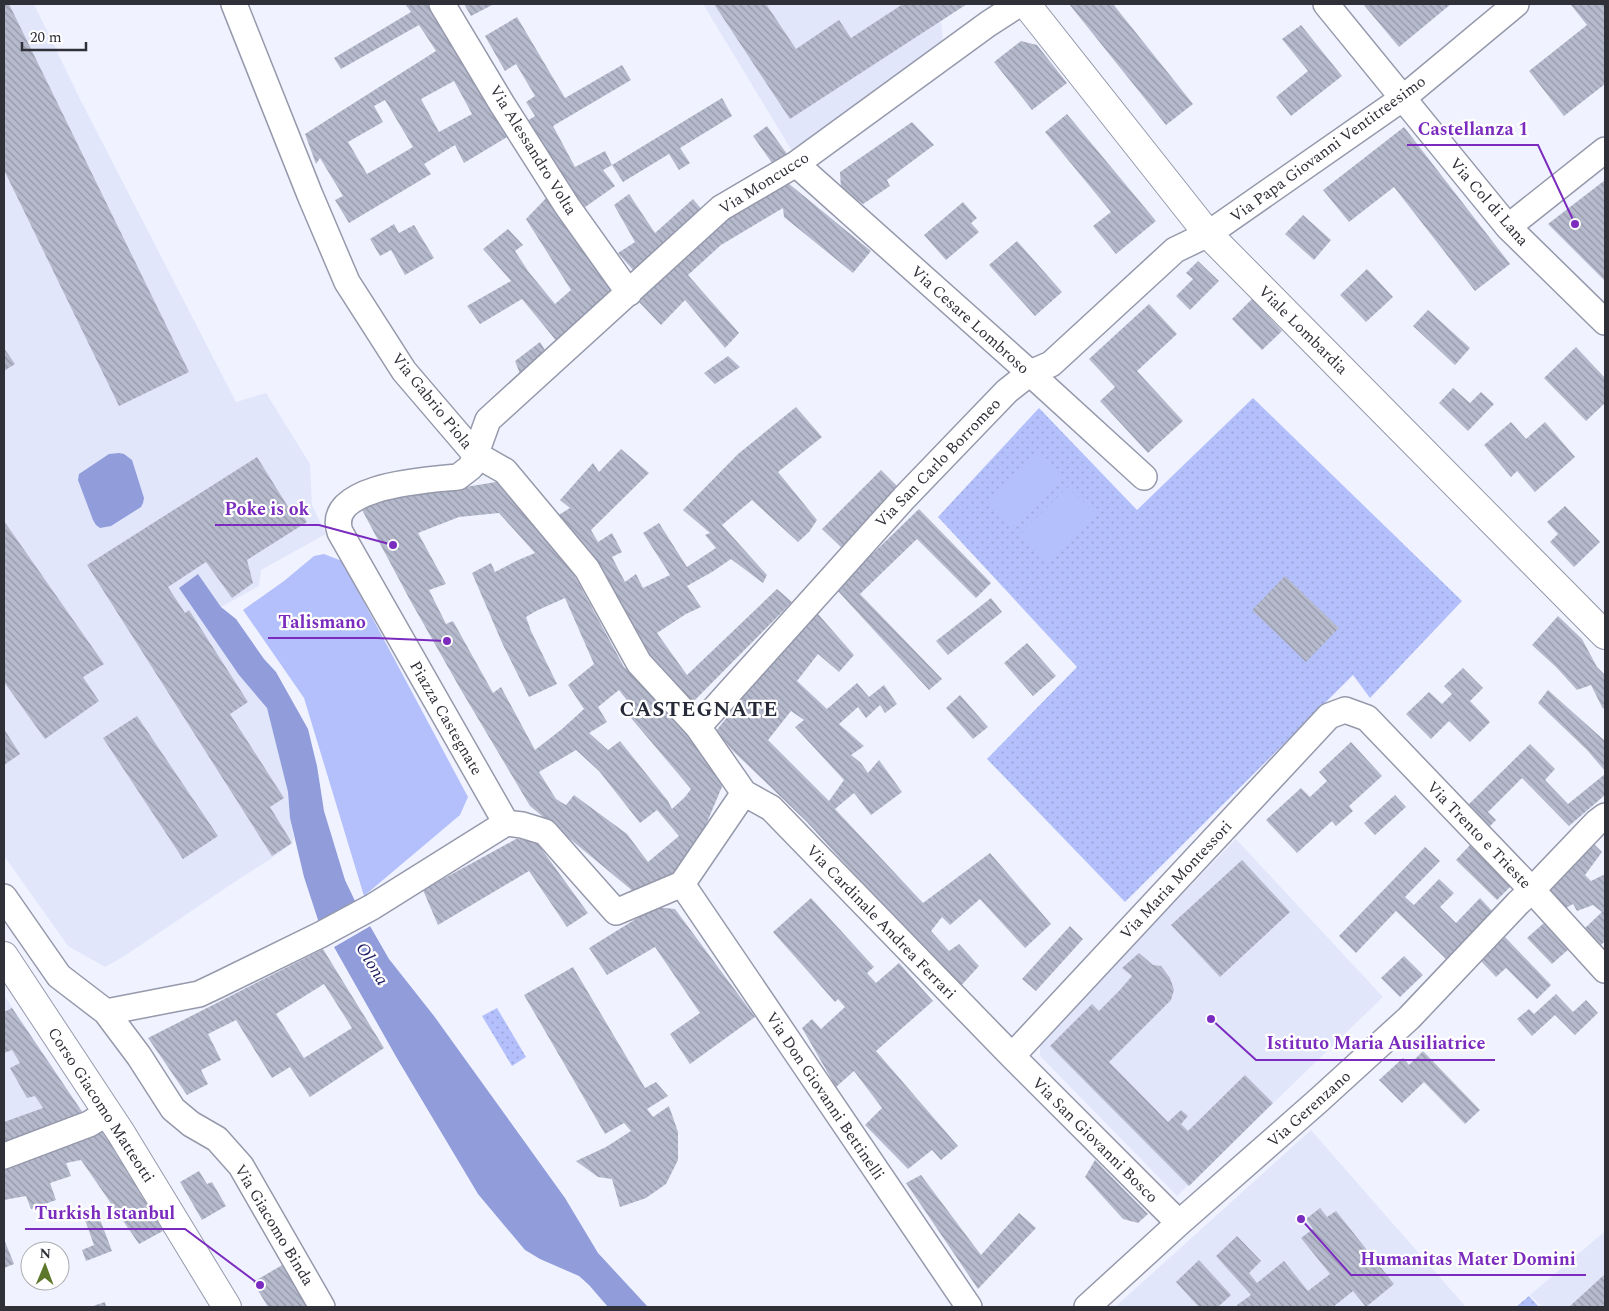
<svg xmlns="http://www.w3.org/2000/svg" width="1609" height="1311" font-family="Spectral,serif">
<defs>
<pattern id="grass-dots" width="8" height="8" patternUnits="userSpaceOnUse" patternTransform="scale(1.25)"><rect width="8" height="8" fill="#b4c0fc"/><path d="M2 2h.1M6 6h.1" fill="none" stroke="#9ba5d9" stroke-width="1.8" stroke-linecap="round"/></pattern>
<pattern id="building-back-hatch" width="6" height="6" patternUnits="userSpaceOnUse" patternTransform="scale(1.25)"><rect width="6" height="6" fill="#b6bacd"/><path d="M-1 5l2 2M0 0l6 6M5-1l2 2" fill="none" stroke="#9498a7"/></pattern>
</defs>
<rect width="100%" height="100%" fill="#f0f3ff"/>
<path fill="#e1e6fb" d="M4 4H34L80 99 236 402 266 393 310 464 312 505 326 534 261 570 259 586 221 607 198 574 179 588 239 675 267 708 288 792 290 818 294 838 290 845 272 858 239 879 123 957 105 967 68 946 4 856Z
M703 4H967L941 21 943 41 792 151Z
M1236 839 1383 997 1177 1196 1040 1056V1041Z
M4 995 87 1119 4 1149Z
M1311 1130 1466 1307H1115Z
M1604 1232 1605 1307H1542L1530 1295Z"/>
<path fill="url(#grass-dots)" d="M1253 398 1462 601 1370 698 1353 675 1125 902 987 759 1077 667 938 517 1039 408 1137 510Z
M497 1008 526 1057 512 1066 482 1016Z
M1529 1296 1539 1307H1516Z"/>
<path fill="#b4c0fc" d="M1037 454 1063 480 1014 527 989 501Z
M1068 487 1095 514 1048 560 1021 533Z
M324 554 342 561 468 797 460 815 364 896 304 698 243 610 284 581 314 556Z"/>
<path fill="#919cdb" d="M119 453 124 454 132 460 144 498 143 503 141 507 111 526 100 528 96 525 93 520 78 480 79 474 109 454Z
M198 574 221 607 236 619 264 659 276 672 308 729 317 766 324 811 345 880 355 901 319 923 304 877 290 818 288 792 267 708 239 675 179 588Z
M370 926 389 959 434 1016 565 1198 598 1253 648 1307H608L589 1285 579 1276 540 1259 525 1250 478 1194 398 1060 334 947Z"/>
<path fill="#f0f3ff" d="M369 924 372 925 332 948V945Z"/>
<path fill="url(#building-back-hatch)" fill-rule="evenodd" d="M4 4H9L189 372 119 406 4 170Z
M405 4H427L512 134 464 163 455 145 424 164 431 174 349 223 335 200 343 196 320 158 316 164 305 134 436 51 419 25 341 69 334 58 411 12ZM454 81 472 114 439 132 421 99ZM385 100 413 147 367 174 348 142 383 122 374 106Z
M464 4H494L471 16Z
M714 4H766L796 49 839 20 851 38 903 4H967L790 119Z
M1069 4H1113L1193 104 1166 125Z
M1363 4H1451L1399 47Z
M1573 4H1605V84L1564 116 1529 71 1587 25 1571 5Z
M517 17 565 98 622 65 631 80 553 126 575 167 605 151 612 165 722 98 732 116 680 148 690 163 679 170 669 154 623 182 612 165 603 170 615 186 581 210 524 123 535 116 526 102 535 96 516 64 505 71 485 36Z
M1301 25 1342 76 1291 116 1276 97 1308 71 1282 39Z
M1021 41 1037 45 1067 83 1032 110 994 62Z
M1067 114 1156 221 1116 254 1093 226 1111 212 1045 132Z
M912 122 934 145 887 180 890 186 863 204 841 189 840 172Z
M767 126 787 154 772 163 753 136Z
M1404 127 1510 264 1475 291 1394 187 1349 222 1323 190Z
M1605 180V281L1548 224Z
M774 183H788L871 251 853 273 784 217 783 208 721 245 688 275 739 333 725 348 685 300 661 325 636 299 712 228Z
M550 194 612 289 558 343 522 299 480 324 467 306 511 281 483 249 508 229 523 245 515 251 528 271 555 304 571 290 526 219Z
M629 194 655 233 693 199 703 211 633 270 618 253 635 242 614 205Z
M963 202 977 218 971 223 979 232 946 260 924 235Z
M1303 215 1331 240 1314 260 1285 234Z
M394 224 399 233 414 225 434 258 405 275 391 250 380 256 370 239Z
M1017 241 1062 292 1035 316 989 265Z
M1198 261 1219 281 1190 310 1176 296 1193 279 1186 273Z
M1367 269 1393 297 1366 322 1340 295Z
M1252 299 1282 331 1262 350 1232 319Z
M1149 304 1177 334 1137 371 1183 421 1148 453 1100 401 1115 387 1089 359Z
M1428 310 1470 348 1455 365 1413 326Z
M540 342 548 355 522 379 515 361Z
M1576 347 1605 378V403L1586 421 1544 378Z
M4 348 15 364 4 371Z
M728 356 740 367 715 384 704 373Z
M1453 388 1470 403 1481 392 1494 404 1468 431 1439 403Z
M796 407 822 437 778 472 817 520 809 532 798 542 752 500 722 525 767 575 763 583 731 559 712 572 687 586 701 607 686 614 657 633 687 675 777 589 792 602 692 703 643 655 557 516 570 508 560 500 593 463 599 472 621 449 649 473 591 530 598 542 612 533 622 552 612 557 625 582 636 574 643 588 670 575 643 533 659 523 687 567 716 548 705 535 710 533 683 510 738 454Z
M1511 422 1526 439 1545 422 1575 457 1535 492 1517 471 1511 477 1484 445Z
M257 457 290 510 297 506 307 522 247 560 253 583 232 598 206 562 168 587 185 613 189 610 248 702 230 714 284 798 270 807 292 843 272 856 87 565Z
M881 470 901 490 842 548 822 529Z
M502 481 564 556 624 667 657 697 687 731 724 782 705 827 691 849 684 868 634 892 530 806 461 690 410 600 361 508 380 501ZM499 513 535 553 516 561 495 572 491 563 472 573 503 645 529 697 557 684 531 631 526 617 536 611 565 598 594 664 568 685 584 709 562 729 535 750 501 687 493 693 453 621 446 624 429 590 446 584 418 533 459 517ZM619 690 636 712 631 718 691 789 685 797 672 809 668 801 620 741 608 750 589 733 607 722 598 707ZM576 750 599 771 640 823 657 810 679 836 648 862 627 834 574 795 566 805 556 799 539 772Z
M1565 506 1600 542 1574 567 1550 542 1558 534 1547 522Z
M919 509 991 583 976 598 917 539 860 594 942 679 929 690 836 589Z
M4 521 104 664 83 677 99 701 45 739 4 682Z
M1285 576 1339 628 1306 662 1252 610Z
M991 598 1002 612 948 655 936 641Z
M818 614 854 655 839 672 818 654 797 681 827 709 857 683 869 697 884 685 897 704 885 713 880 705 866 718 858 707 839 724 864 746 851 755 861 763 868 773 879 760 902 792 871 815 854 793 835 809 923 903 990 853 1051 924 1025 948 980 899 950 925 942 917 931 931 949 951 959 944 979 966 958 989 807 822 732 750 716 731 762 673ZM791 711 804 720 795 727 844 780 829 801 768 740Z
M1558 616 1582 639 1597 667 1605 675V707L1603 709 1591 685 1577 690 1556 667 1532 645Z
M1027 643 1056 676 1033 696 1004 663Z
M1463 668 1483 688 1470 701 1490 722 1470 742 1449 721 1431 739 1406 714 1429 692 1442 704 1452 694 1444 686Z
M1548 690 1605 741V771L1587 750 1538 703Z
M960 695 988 727 973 739 946 708Z
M137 716 218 836 183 859 103 738Z
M4 729 20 754 4 765Z
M1351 742 1382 776 1349 806 1353 811 1336 826 1332 821 1297 853 1266 820 1301 788 1310 797 1327 781 1319 772Z
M1530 744 1555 769 1545 780 1568 804 1605 774V795L1569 826 1522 778 1488 812 1496 820 1487 829 1465 808Z
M1395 795 1406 807 1375 835 1364 823Z
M516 839 535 840 588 913 567 927 529 871 438 925 423 890Z
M1593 843 1602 852 1585 875 1591 881 1603 875 1605 877V941L1600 946 1584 929 1602 912 1593 905 1577 911 1573 904 1566 908 1549 890Z
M1470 845 1512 885 1497 900 1456 860Z
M1425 847 1440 861 1405 897 1414 905 1439 879 1454 893 1440 907 1456 923 1480 898 1492 911 1446 959 1396 911 1356 953 1339 936Z
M1242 860 1290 912 1220 977 1171 925Z
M811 898 874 967 867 973 876 983 899 963 933 1001 876 1051 958 1146 941 1160 932 1150 908 1169 865 1125 882 1108 854 1071 836 1087 802 1028 812 1019 821 1029 845 1007 838 999 835 1002 773 932Z
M655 907 675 909 755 1017 690 1064 670 1034 700 1013 655 947 607 975 589 948Z
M1545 922 1570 948 1552 964 1527 938Z
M1070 926 1083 939 1036 991 1022 979Z
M1505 937 1551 985 1537 999 1506 968 1496 977 1480 960Z
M323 949 384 1048 310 1097 290 1067 272 1078 236 1020 208 1034 221 1060 201 1070 208 1084 187 1095 148 1038ZM324 984 352 1028 304 1058 276 1014Z
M1139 953 1153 965 1161 966 1170 978 1174 990 1171 1000 1109 1062 1168 1122 1181 1110 1188 1116 1181 1124 1188 1131 1245 1075 1273 1103 1189 1186 1050 1046 1092 1004 1099 1011 1119 991 1132 976 1122 968Z
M1404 956 1423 975 1400 997 1381 978Z
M573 967 645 1088 656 1082 668 1096 647 1109 653 1117 669 1106 678 1132V1160L666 1184 646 1198 620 1207 612 1179 598 1177 576 1161 606 1147 631 1131 624 1123 605 1134 524 995Z
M1556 994 1573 1012 1586 1000 1598 1013 1575 1035 1555 1015 1532 1036 1517 1019 1529 1009 1534 1014Z
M12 1008 87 1119 4 1149V1122L43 1108 35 1096 27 1098 10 1068 20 1063 12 1050 4 1053V1012Z
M1423 1051 1480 1110 1465 1124 1424 1082 1402 1103 1379 1080 1403 1058 1409 1065Z
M95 1130 107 1133 163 1231 139 1244 81 1160 66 1163 71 1176 50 1183 56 1200 31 1209 26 1196 4 1200V1161Z
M1095 1160 1148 1214 1138 1223 1123 1219 1085 1177Z
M199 1171 207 1184 212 1182 226 1206 202 1220 180 1182Z
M921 1175 981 1255 1019 1213 1036 1228 978 1289 906 1183Z
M1320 1208 1327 1217 1336 1211 1394 1284 1366 1307 1353 1291 1333 1307H1238L1237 1305 1251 1295 1216 1256 1237 1236 1261 1261 1249 1273 1257 1283 1284 1261 1308 1291 1330 1274 1301 1238 1313 1229 1306 1219Z
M98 1214 112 1251 86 1261 82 1250 94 1245 85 1220Z
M4 1239 14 1264 4 1268Z
M1199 1260 1231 1295 1218 1307H1199L1176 1282Z
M284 1264 309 1307H268L253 1282Z
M1605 1274V1307H1569Z
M105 1302 106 1307H90Z"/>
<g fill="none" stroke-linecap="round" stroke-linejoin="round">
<defs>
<path id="minor" d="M234 4 310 195 347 282 404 371 475 454 505 471 587 569 639 663 698 727 744 793 771 808 1012 1056 1179 1223
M442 4 502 104 567 206 629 293
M1326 4 1508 227 1605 322
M796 164 1030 373 1144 477
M1508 227 1605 150
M698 727 904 498 1007 391 1030 373 1051 364 1175 250 1208 234 1403 98 1516 4
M744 793 682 884 616 912 545 832 522 825 506 823 340 532C324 485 429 480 458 477L471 467 488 420 721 208 796 164 988 24 1019 4
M682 884 969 1307
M4 897 59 976 106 1012 139 1056 173 1109 191 1124 217 1139 241 1166 322 1307
M106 1012 199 994 218 985 320 935 372 907 506 823
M1012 1056 1329 716 1345 710 1367 718 1532 890 1605 970
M4 1156 89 1124 107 1113
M1087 1307 1179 1223 1319 1100 1409 1018 1518 903 1532 890 1597 822 1605 816"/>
<path id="tertiary" d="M1026 4 1208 234 1605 635"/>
<path id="primary" d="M4 956 121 1133 227 1307"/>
</defs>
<use href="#minor" stroke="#9599ab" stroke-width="28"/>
<use href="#tertiary" stroke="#9599ab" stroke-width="30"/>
<use href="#primary" stroke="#9599ab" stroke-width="30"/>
<use href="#minor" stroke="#fff" stroke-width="25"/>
<use href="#tertiary" stroke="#fff" stroke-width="28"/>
<use href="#primary" stroke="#fff" stroke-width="28"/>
</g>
<g text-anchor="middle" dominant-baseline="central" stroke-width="4.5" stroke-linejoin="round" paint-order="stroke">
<g font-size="16" fill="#2f3038" stroke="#fff">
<text transform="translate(1328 149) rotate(-36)">Via Papa Giovanni Ventitreesimo</text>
<text transform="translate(533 150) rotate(58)">Via Alessandro Volta</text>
<text transform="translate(764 183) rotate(-32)">Via Moncucco</text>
<text transform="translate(1489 202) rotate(49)">Via Col di Lana</text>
<text transform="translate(970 320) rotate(42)">Via Cesare Lombroso</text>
<text transform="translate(1303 330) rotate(45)">Viale Lombardia</text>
<text transform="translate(432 401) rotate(51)">Via Gabrio Piola</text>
<text transform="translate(938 463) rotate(-46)">Via San Carlo Borromeo</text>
<text transform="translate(446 718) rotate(60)">Piazza Castegnate</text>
<text transform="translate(1479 835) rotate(46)">Via Trento e Trieste</text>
<text transform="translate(1176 880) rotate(-47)">Via Maria Montessori</text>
<text transform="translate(881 922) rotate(46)">Via Cardinale Andrea Ferrari</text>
<text transform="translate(825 1096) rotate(56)">Via Don Giovanni Bettinelli</text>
<text transform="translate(101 1105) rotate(57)">Corso Giacomo Matteotti</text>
<text transform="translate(1309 1109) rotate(-42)">Via Gerenzano</text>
<text transform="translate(1095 1140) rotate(45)">Via San Giovanni Bosco</text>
<text transform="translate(274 1225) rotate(59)">Via Giacomo Binda</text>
</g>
<g font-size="18" font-style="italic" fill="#1e1e65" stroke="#fff">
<text transform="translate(372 964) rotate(59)">Olona</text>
</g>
<g font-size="21" font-weight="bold" letter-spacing="1" fill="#262938" stroke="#fff">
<text x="699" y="710">CASTEGNATE</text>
</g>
</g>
<path fill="none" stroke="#7b2cbf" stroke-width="2" d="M1575 224L1538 145H1407M393 545L319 525H215M447 641L376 638H268M1211 1019L1256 1060H1495M260 1285L185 1229H25M1301 1219L1351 1275H1586"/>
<g fill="#7b2cbf" stroke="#fff" stroke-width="2">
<circle cx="1575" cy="224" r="5"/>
<circle cx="393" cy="545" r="5"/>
<circle cx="447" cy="641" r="5"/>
<circle cx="1211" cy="1019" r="5"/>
<circle cx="260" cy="1285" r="5"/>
<circle cx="1301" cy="1219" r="5"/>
</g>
<g font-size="18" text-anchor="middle" font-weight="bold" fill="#7b2cbf" stroke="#fff" stroke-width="4.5" stroke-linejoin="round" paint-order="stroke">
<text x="1473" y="135">Castellanza 1</text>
<text x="267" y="515">Poke is ok</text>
<text x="322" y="628">Talismano</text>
<text x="1376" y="1049">Istituto Maria Ausiliatrice</text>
<text x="105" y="1219">Turkish Istanbul</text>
<text x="1468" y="1265">Humanitas Mater Domini</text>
</g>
<rect width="1609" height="1311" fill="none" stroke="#2f3038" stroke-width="10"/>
<g transform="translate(45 1266) rotate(1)"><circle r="24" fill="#ffffff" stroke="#acacaf"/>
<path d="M0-4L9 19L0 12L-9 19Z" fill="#5e782b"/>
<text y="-8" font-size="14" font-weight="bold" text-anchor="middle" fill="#2f3038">N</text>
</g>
<path d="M22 42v8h64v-8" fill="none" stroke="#2f3038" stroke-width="2.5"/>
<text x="30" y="42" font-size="15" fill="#2f3038" stroke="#ffffff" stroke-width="4" paint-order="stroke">20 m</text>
</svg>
